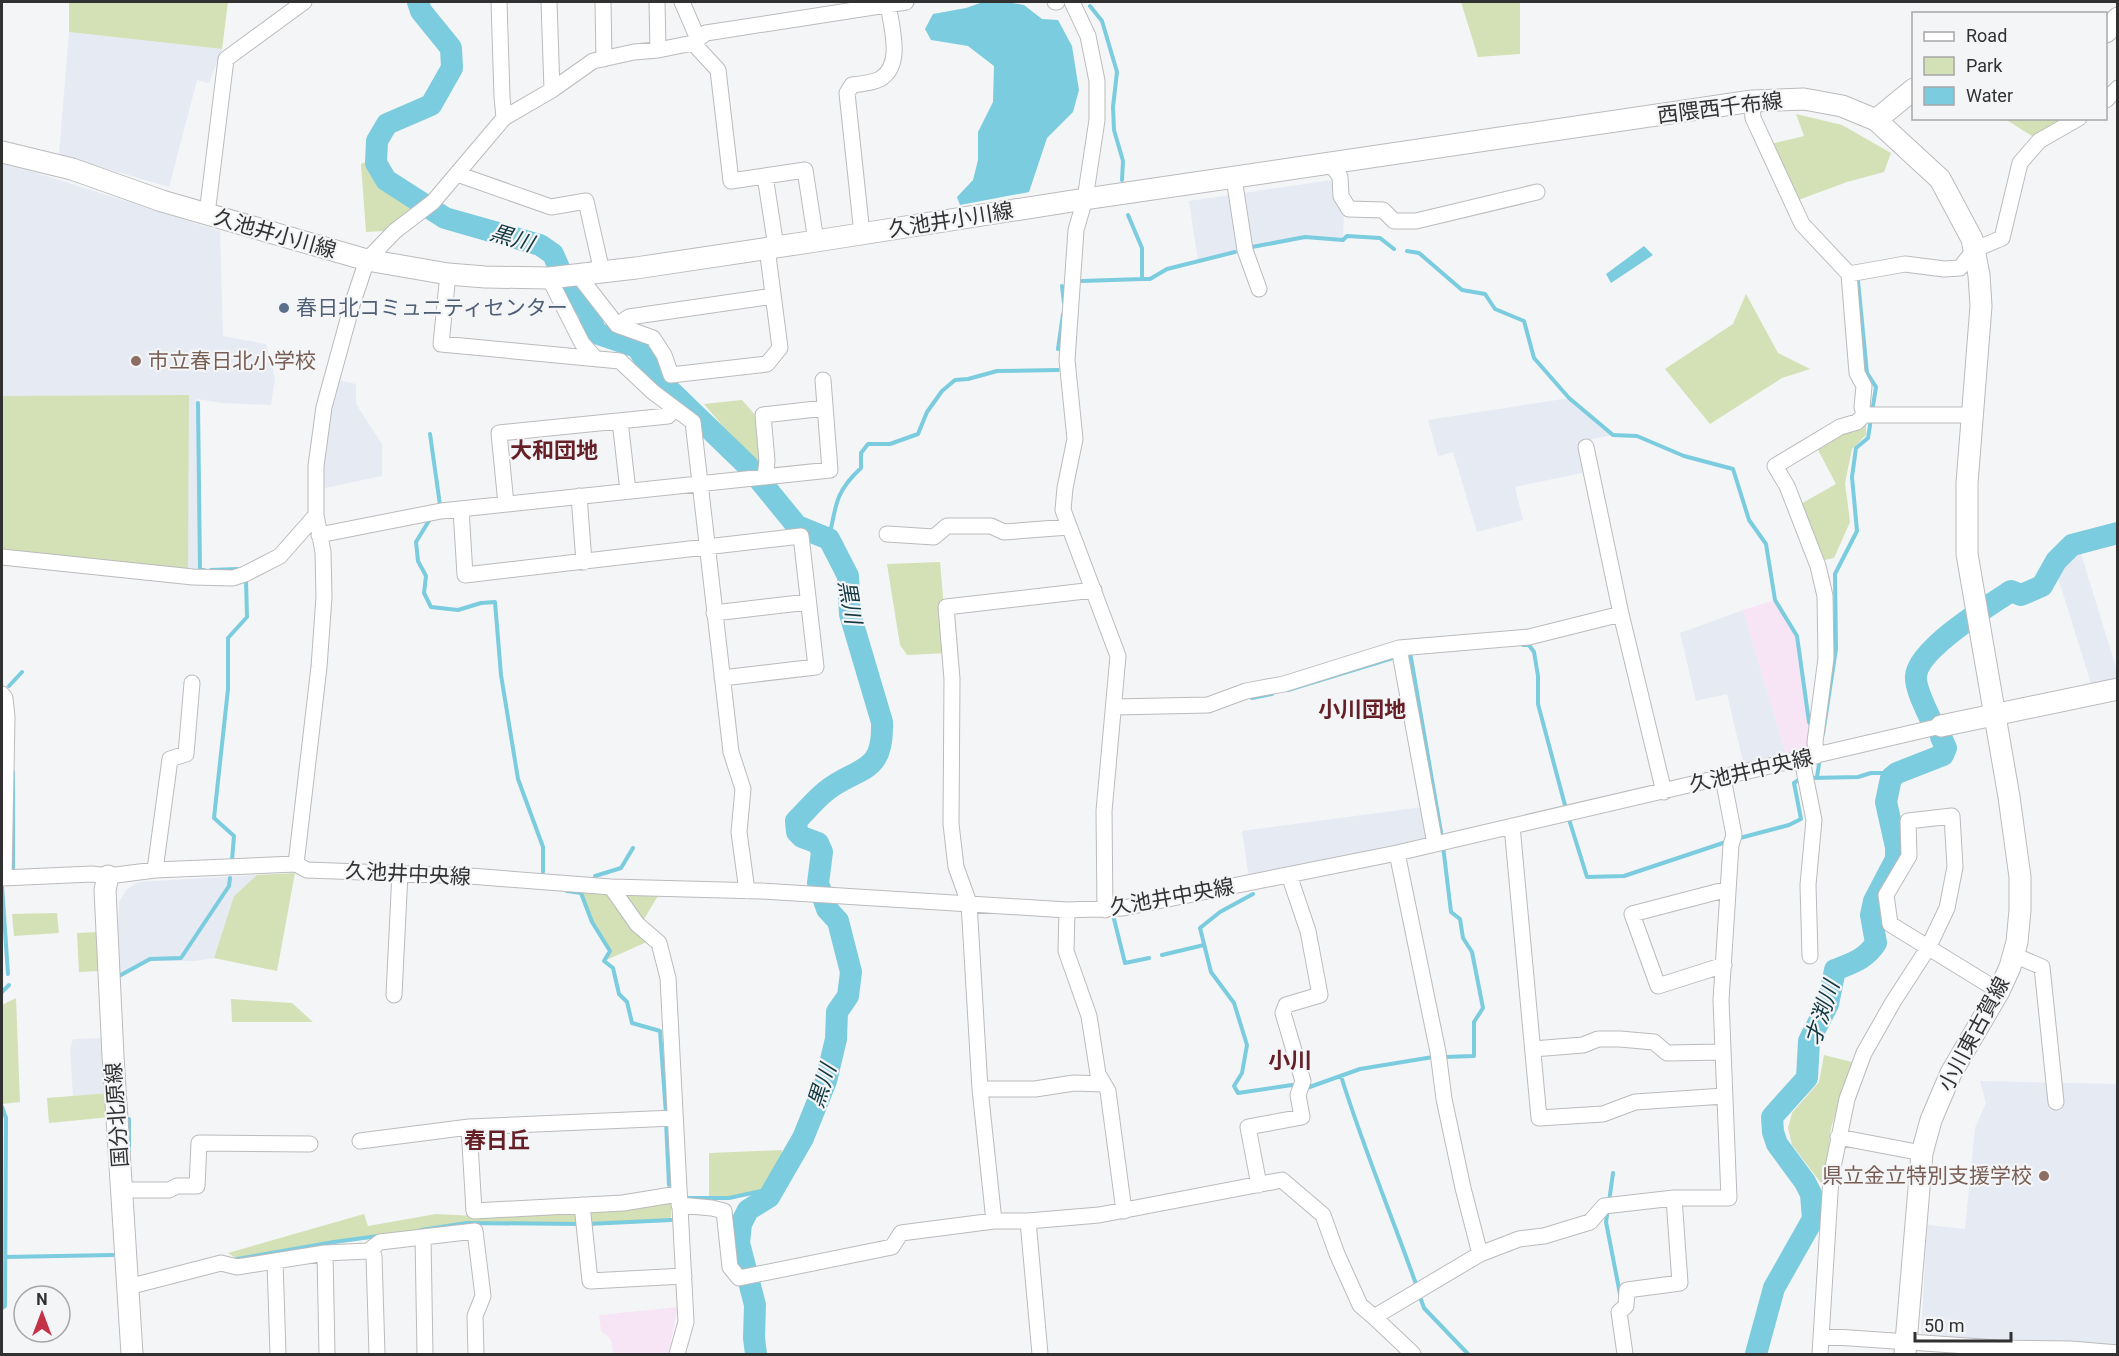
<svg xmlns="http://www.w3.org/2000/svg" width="2119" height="1356" font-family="Roboto,'Noto Sans JP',sans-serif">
<rect width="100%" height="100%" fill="#f4f5f7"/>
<path fill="#e6eaf3" d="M69 32 222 49 209 83 197 80 169 187 59 155Z
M2 162 220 231 223 336 266 344 275 378 271 405 222 403 197 399 199 572 2 553Z
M1332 180 1337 199 1344 206 1343 240 1305 237 1252 247 1198 261 1189 201Z
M337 380 356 384V404L382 444V476L320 489 327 424Z
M1569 398 1613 435 1592 439 1596 470 1515 487 1523 520 1477 532 1453 452 1438 456 1428 420Z
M2079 547 2117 671V681L2092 687 2055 568 2072 549Z
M1743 610 1787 758 1744 766 1727 694 1696 701 1680 633Z
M1423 807 1429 837 1249 878 1242 831Z
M257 875 234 896 214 958 195 961H151L116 979 119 902 126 890 138 882Z
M105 1038 109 1093 73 1096 70 1050 73 1039Z
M1980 1081 2117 1084V1347L1921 1337 1927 1225 1965 1229 1975 1128 1986 1103Z"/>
<path fill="#f7e5f6" d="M1775 600 1797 636 1809 722V753L1787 758 1743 610Z
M678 1307 668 1354H614L610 1338 601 1331 599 1315Z"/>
<path fill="#d4e0b5" d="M69 2H228L222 49 69 32Z
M1461 2H1520V54L1478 57Z
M1796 114 1842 125 1891 153 1884 172 1847 182 1793 202 1767 145 1804 136Z
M2005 119H2069L2035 138Z
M371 160 379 185 417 210 384 231 366 232 361 164Z
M1746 294 1778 353 1810 369 1782 378 1710 424 1665 369 1733 324Z
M189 395 188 570 2 553V396Z
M742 400 757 417 760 462 749 457 704 404Z
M1866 419V435L1852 449 1845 483 1850 522 1834 558 1820 561 1799 505 1836 484 1816 446Z
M940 562 948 653 907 655 900 645 887 564Z
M295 873 277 971 214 958 234 896 257 875Z
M581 893 659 894 637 931 649 941 604 961 610 951 592 922Z
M57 913 59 933 14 936 12 914Z
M98 932 100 971 79 972 77 933Z
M16 998 20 1102 2 1104V1005Z
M231 999 292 1003 313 1022H232Z
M1824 1055 1852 1062 1831 1128 1824 1187 1792 1145 1788 1128 1792 1113 1819 1082Z
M109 1093 111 1117 49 1123 47 1098Z
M782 1150 781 1165 761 1191 729 1198H709V1153Z
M671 1202V1220L531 1225 467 1223 334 1242 237 1259 228 1253 364 1214 368 1226 436 1214 475 1216Z"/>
<path fill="#7bccde" d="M983 2H1007L1024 5 1042 19 1058 20 1072 46 1079 90 1073 112 1047 138 1029 192 960 205 957 197 973 180 978 160V132L993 102 994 66 968 46 931 40 925 29 933 14 966 8Z
M1644 246 1653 255 1611 283 1606 274Z"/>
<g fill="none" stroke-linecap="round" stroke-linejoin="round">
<path stroke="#7bccde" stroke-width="4" d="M1090 6 1102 21 1117 72 1113 107 1114 130 1123 161 1122 180
M1252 247 1305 237 1343 240 1347 236 1380 238 1394 249
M1407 251 1419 253 1462 290 1485 294 1495 309 1524 321 1534 358 1569 398 1613 435 1637 436 1684 456 1733 469 1749 520 1766 544 1775 600 1797 636 1809 722 1812 726
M1142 279H1150L1167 269 1235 252
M1082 281 1142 279V248L1128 215
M1858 281 1867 373 1876 387 1872 412
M1062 286 1064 303
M1058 349 1063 314
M198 403 200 570H204
M430 434 440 505 438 507
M430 519 416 542 418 561 426 576 424 593 431 607 458 610 481 603 495 602 501 675 518 779 543 847V872
M829 539C836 505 835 492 861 468V453L868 444H890L918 434 927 412 942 391 955 380 968 379 997 371 1058 370
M211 570 237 569
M1523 645H1529L1534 652 1538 676V704L1566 809
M1409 653 1410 652 1442 838
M9 686 22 672
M1288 690 1396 657
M1252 698 1272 694
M1823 734 1836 649 1835 574 1857 531 1852 477 1856 448 1868 438 1871 419
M13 772V868
M1817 777 1819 764
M1811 778 1858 777 1871 773H1887L1891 778
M1568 816 1587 877 1624 876 1729 841
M1736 839 1789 825 1801 819 1794 783 1800 779
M1443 846 1451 912 1460 919 1463 938 1472 952 1483 1008 1474 1022V1056L1444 1057
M232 860 234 836 214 818 228 689V638L247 617 246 580
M595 876 621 868 633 848
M2 886 8 974
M567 891 581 893 592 922 610 951 604 961 613 968 619 994 627 1002 632 1023 660 1031 666 1114
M1253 894 1220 912 1200 928 1211 972 1234 1003 1247 1045 1242 1073 1234 1086 1238 1093 1292 1085 1297 1087
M1114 919 1125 963 1149 958
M1162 955 1204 945
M119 976 150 959 181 958 229 886 230 878
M2 992 9 985
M1341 1076C1363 1147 1392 1216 1417 1287
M1304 1089 1360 1069 1433 1057
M2 1107 6 1118 5 1306 2 1308
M129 1119V1151
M666 1121 669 1185
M689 1198H729L761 1191 769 1197
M1609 1202 1613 1173
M1608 1209 1606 1222 1620 1294
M588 1224 671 1220
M421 1230 467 1223 581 1224
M5 1257 113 1255
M237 1259 334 1242 378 1236
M1419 1294 1424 1308 1468 1354"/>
<path stroke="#7bccde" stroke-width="22" d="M418 2 421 11 451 48 452 68 431 105 387 124 377 141 376 163 386 180 445 218 540 245 553 254 568 289 587 309 596 333 637 347 655 376 748 466 797 526 829 539 848 576 850 614 882 722C884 776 857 766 826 791 815 800 806 811 796 821L797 832 802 837 818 843 822 852 818 883 827 909 838 921 851 972 848 996 837 1012 836 1039 826 1081 803 1138 769 1197 748 1210 741 1224 739 1243 755 1305 754 1338 756 1354
M1931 720C1926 709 1915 688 1916 676 1918 649 1988 606 2011 591L2021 595 2042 586 2056 561 2072 545 2118 533
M1756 1354 1774 1288 1813 1219 1811 1194 1805 1182 1777 1144 1773 1132 1772 1117 1807 1078 1809 1041 1828 1004 1835 970C1852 963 1866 959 1876 943L1871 915 1874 901 1896 859V847L1886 802 1891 778 1897 773 1943 755 1946 748 1941 737"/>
<defs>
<path id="street" d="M499 2 502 97 504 118
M549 2 552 90
M603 2 604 59
M657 2 658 50
M682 2 698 39
M1055 2H1057
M1072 2 1088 36 1097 81V120L1085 199 1076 230 1067 360 1075 439 1065 488 1063 510 1118 656 1104 811 1105 910
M693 43 718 70 731 181 805 170 816 241
M2106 100 2118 88
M1752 101 1753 118 1802 224 1849 274 1905 264 1944 269 1960 268 1974 250 2002 238 2020 163 2039 141 2079 118
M1331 164 1340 177 1341 196 1349 209 1383 210 1394 221H1416L1537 192
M457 174 551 207 586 201 602 272
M765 176 776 247
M1234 178 1245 250 1259 289
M207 214 226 59 304 2
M862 234 847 93 852 85C861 84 872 83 880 79 904 65 891 26 888 4
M448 274 441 344 620 361 653 392 693 422 731 752 743 789 739 832 747 891
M1849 274 1857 373 1864 386 1862 407 1864 415
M578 275 617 325 653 338 664 355 671 375 767 364 780 348 767 248
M549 278 582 343 596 359
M617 325 629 317 773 296
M620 421 628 491
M1586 447 1621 614 1664 792
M765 477 767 461 763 415 825 408
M579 496 584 562
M506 504 499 433 668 416 675 409
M461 509 465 575 801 536 816 667 722 678
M887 534 934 537 947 526H991L1004 532 1069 527
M319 535 441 511 830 470 823 380
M2 557 193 577 233 578 245 574 280 556 316 515
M714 613 808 602
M1399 648 1435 844
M2 694 5 698 7 717 4 878
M1115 707 1208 705 1246 691 1284 684 1399 648 1529 637 1621 614
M1816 756 1815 742 1826 658 1825 596 1818 566 1787 486 1775 466 1840 427 1857 422 1864 415H1973
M1802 760 1814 820 1808 885 1810 956
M1512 826 1539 1118 1603 1114 1635 1102 1724 1096
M1397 853 1438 1052 1444 1099 1463 1188 1480 1254
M296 864 319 667 324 597 323 552 316 515V466L324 407 352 305 367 260 395 231 433 202 504 118 552 90 593 61 634 52 658 50 693 43 706 33 906 2
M155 870 170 759 186 754 192 683
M2 878 92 874 108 876 155 870 296 864 307 870 470 876 611 887 761 891 1067 910 1123 908 1397 853 1941 726
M611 887 637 924 659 943 668 978 686 1322 677 1354
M1067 910 1066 951 1089 1016 1098 1074 1108 1091 1124 1211
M2014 955 2042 967 2056 1102
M1724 965 1658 986 1632 914 1728 889
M394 995 400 873
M1533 1049 1583 1045 1598 1039H1620L1654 1042 1667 1053 1723 1052
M980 1089H1035L1074 1083 1104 1084
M469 1127 474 1211 623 1203 678 1194
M1838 1137 1922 1153
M360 1141 469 1127 674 1118
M1259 1185 1248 1127 1302 1117 1298 1095 1303 1081 1283 1013 1286 1005 1320 995 1308 931 1289 875
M121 1190H169L177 1186H197L199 1143 310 1144
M582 1205 590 1281 684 1276
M679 1205 712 1208 724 1211 730 1267 739 1278 892 1247 901 1233 994 1221H1028L1099 1215 1282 1180 1323 1215 1337 1254 1360 1305 1374 1317 1480 1254 1519 1239 1544 1236 1590 1222 1604 1206 1674 1198H1729L1721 1000 1731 845 1734 835 1723 778
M994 1221 980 1089 969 903 956 867 951 824 952 679 946 607 1094 590
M1028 1221 1040 1354
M423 1237 425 1354
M368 1251 374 1256 377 1354
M325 1253 327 1354
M275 1261 278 1354
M128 1287 221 1263 237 1267 325 1253 368 1251 380 1242 475 1231 483 1296 475 1316 476 1354
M1374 1317 1413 1354
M1821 1336 1997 1348 2071 1349 2118 1353
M1625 1354 1619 1312 1626 1306 1627 1290 1680 1283 1674 1198
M1820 1354 1831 1177 1847 1099 1864 1053 1893 1002 1928 948 1947 908 1955 867 1952 816 1908 821 1909 856 1886 895 1890 924 1999 991"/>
<path id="secondary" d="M2106 32 2118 18
M1876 120 1914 89
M2 152 72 169 162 201 367 260 448 274 485 277 549 278 636 268 816 241 1085 199 1752 101 1804 99 1842 106 1876 120 1940 179 1972 239 1979 275 1981 306 1967 483V554L2009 797 2020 877V910L2017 942 2010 967 1999 991 1951 1073 1931 1120 1922 1153 1905 1354
M1941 726 2118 689
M108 876 105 890 113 1056 132 1354"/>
</defs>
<use href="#street" stroke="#bbbbbd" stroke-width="17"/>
<use href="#secondary" stroke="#bbbbbd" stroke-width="23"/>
<use href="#street" stroke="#fff" stroke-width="15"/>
<use href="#secondary" stroke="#fff" stroke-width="21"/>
</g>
<circle fill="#5c6f8a" stroke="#f4f5f7" stroke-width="2" cx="284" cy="308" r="6"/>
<g fill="#8d6e63" stroke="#f4f5f7" stroke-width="2">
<circle cx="136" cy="361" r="6"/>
<circle cx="2044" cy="1176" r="6"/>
</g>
<g text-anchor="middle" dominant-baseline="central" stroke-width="4.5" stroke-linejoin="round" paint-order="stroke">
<g font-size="21" fill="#313132" stroke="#f4f5f7">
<text transform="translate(1720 108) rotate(-7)">西隈西千布線</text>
<text transform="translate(951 220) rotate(-9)">久池井小川線</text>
<text transform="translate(275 234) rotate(16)">久池井小川線</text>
<text transform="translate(1751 771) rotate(-13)">久池井中央線</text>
<text transform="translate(408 874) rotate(3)">久池井中央線</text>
<text transform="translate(1172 897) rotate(-10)">久池井中央線</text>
<text transform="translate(1974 1034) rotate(-62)">小川東古賀線</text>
<text transform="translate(117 1115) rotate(-94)">国分北原線</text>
</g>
<g font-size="21" fill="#4e5e75" stroke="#f4f5f7" text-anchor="start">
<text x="296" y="308">春日北コミュニティセンター</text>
</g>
<g font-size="21" fill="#785e54" stroke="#f4f5f7" text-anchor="start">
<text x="148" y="361">市立春日北小学校</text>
<text x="2032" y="1176" text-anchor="end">県立金立特別支援学校</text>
</g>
<g font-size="22" font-style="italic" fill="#123941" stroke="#f4f5f7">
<text transform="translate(512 238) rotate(17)">黒川</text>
<text transform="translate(850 602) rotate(80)">黒川</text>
<text transform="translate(1822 1013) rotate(-72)">才渕川</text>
<text transform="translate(822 1086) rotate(-72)">黒川</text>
</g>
<g font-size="22" font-weight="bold" fill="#651f27" stroke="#f4f5f7">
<text x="554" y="450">大和団地</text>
<text x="1362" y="709">小川団地</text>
<text x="1290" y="1060">小川</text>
<text x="497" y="1140">春日丘</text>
</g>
</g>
<rect width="2119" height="1356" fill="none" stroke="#313132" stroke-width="6"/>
<rect x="1912" y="12" width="195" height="108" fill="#f4f5f7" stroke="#a6a7a8" stroke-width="1.5"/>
<rect x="1924" y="32" width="30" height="9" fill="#ffffff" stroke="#a6a7a8" stroke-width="1.5"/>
<text x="1966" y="42" font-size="18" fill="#313132">Road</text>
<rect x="1924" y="57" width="30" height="18" fill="#d4e0b5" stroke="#a6a7a8" stroke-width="1.5"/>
<text x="1966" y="72" font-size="18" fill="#313132">Park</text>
<rect x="1924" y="87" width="30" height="18" fill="#7bccde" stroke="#a6a7a8" stroke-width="1.5"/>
<text x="1966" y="102" font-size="18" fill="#313132">Water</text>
<g transform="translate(42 1314)"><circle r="28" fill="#f4f5f7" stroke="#a6a7a8" stroke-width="1.5"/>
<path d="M0-4.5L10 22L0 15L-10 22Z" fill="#c33348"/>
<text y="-9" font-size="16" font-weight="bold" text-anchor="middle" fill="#313132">N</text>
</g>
<path d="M1915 1332v9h96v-9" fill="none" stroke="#313132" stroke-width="3"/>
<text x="1924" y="1332" font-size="18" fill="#313132" stroke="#f4f5f7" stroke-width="4.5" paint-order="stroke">50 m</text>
</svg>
